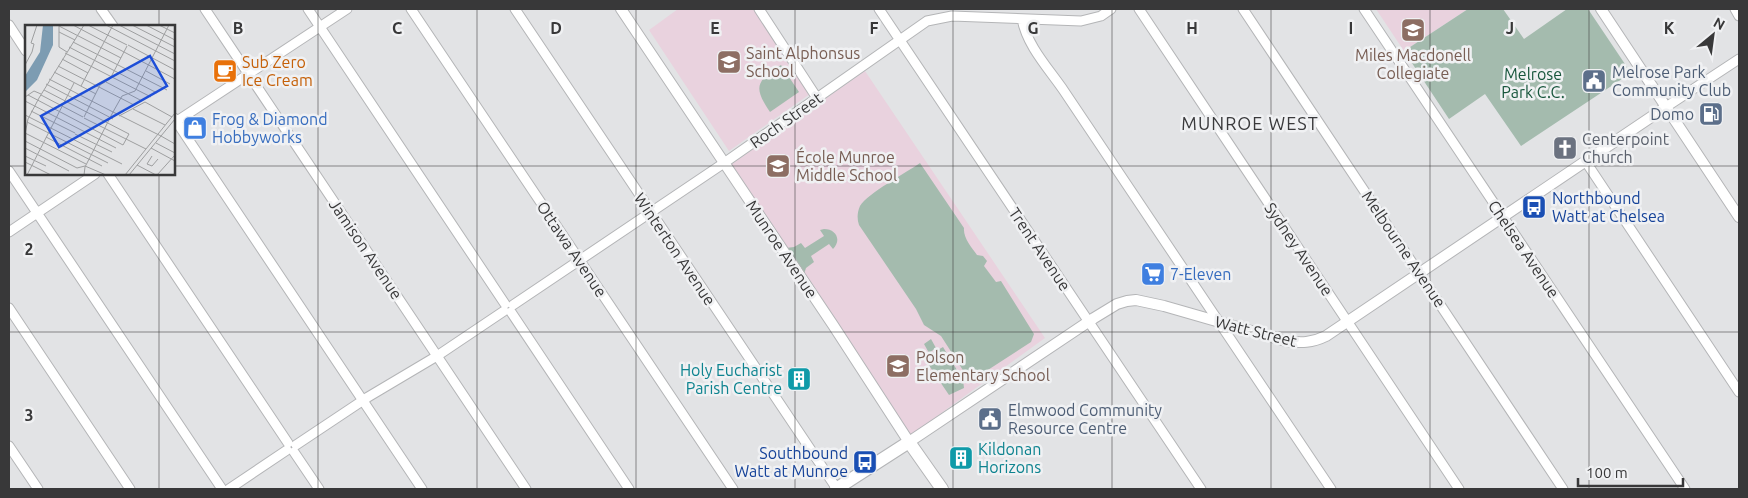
<svg xmlns="http://www.w3.org/2000/svg" width="1748" height="498" font-family="Ubuntu,sans-serif">
<rect width="100%" height="100%" fill="#e2e3e5"/>
<path fill="#e9d2de" d="M678 9H753L810 94 729 151 649 30Z
M1376 9H1468L1404 51Z
M865 71 1045 338 911 435 729 166Z"/>
<path fill="#a4bbae" d="M1468 9H1503L1524 39 1567 9H1588L1631 73 1521 146 1485 94 1449 119 1404 51Z
M781 65 799 92 770 112C753 87 756 81 781 65Z
M920 163 964 228C963 238 972 248 977 255L983 256 987 261 984 266 996 282 1001 281 1034 334 1031 342 977 377 969 378 966 375 941 336 924 325 916 309 859 225C857 219 857 213 860 206 868 193 906 173 920 163Z
M824 229C836 229 842 240 833 249L829 244 811 256 814 262 806 268 804 274 786 248 794 247 801 243 805 248 824 236 820 230Z
M931 339 936 348 929 353 924 344Z
M943 347 963 380 964 388 949 395 926 361 927 356Z"/>
<g fill="none" stroke-linecap="round" stroke-linejoin="round">
<defs>
<path id="minor" d="M101 9 113 26
M205 9 526 489
M308 9 505 304
M411 9 733 489
M515 9 837 489
M759 9 817 98
M879 9 1201 489
M1139 9 1459 489
M1243 9 1563 489
M1364 9 1685 489
M1735 9 1739 16
M1022 19C1027 46 1049 69 1064 91L1331 489
M9 25 26 51
M1666 107 1739 59
M174 118 422 489
M174 123 347 9
M1586 162 1739 392
M9 171 222 489
M108 174 288 443
M9 232 95 174
M513 305 724 163 927 21 952 16 1081 21 1101 16 1111 9
M9 308 130 489
M511 312 629 489
M296 445 368 397 437 356 504 311
M9 446 38 489
M294 452 319 489
M229 489 287 450"/>
<path id="tertiary" d="M621 9 833 325 909 442 1094 318 1117 304 1127 301 1136 300 1164 306 1286 341C1301 343 1312 343 1326 336L1666 107
M1601 9 1739 217"/>
<path id="secondary" d="M836 489 909 442 942 489"/>
</defs>
<use href="#minor" stroke="#b4b5b7" stroke-width="11"/>
<use href="#tertiary" stroke="#b4b5b7" stroke-width="12"/>
<use href="#secondary" stroke="#b4b5b7" stroke-width="14"/>
<use href="#minor" stroke="#fff" stroke-width="9"/>
<use href="#tertiary" stroke="#fff" stroke-width="10"/>
<use href="#secondary" stroke="#fff" stroke-width="12"/>
</g>
<path fill="none" stroke="#383839" stroke-width="1" stroke-opacity="0.55" d="M159 9V26M318 9V489M477 9V489M636 9V489M795 9V489M953 9V489M1112 9V489M1271 9V489M1430 9V489M1589 9V489M9 166H26M174 166H1739M159 174V489M9 332H1739"/>
<defs>
<symbol id="school-square" viewBox="-11 -11 22 22"><rect x="-9" y="-9" width="18" height="18" rx="4" fill="#8d6e63" stroke="#f0f1f3"/><path d="M0-5L7-2L0 1L-7-2ZM-4 1L0 2.5L4 1V4Q0 6-4 4Z" fill="#fff"/></symbol>
<symbol id="cafe-square" viewBox="-11 -11 22 22"><rect x="-9" y="-9" width="18" height="18" rx="4" fill="#e8710a" stroke="#f0f1f3"/><path d="M-5.5-4.5H6V0H3Q3 3.5 0 3.5H-2.5Q-5.5 3.5-5.5 0ZM3-3.2v2h1.7v-2ZM-6 4.5H4V6H-6Z" fill="#fff"/></symbol>
<symbol id="civic-square" viewBox="-11 -11 22 22"><rect x="-9" y="-9" width="18" height="18" rx="4" fill="#5c6f8a" stroke="#f0f1f3"/><path d="M-.6-6.5H3V-4.5H.6V-3L4-1V1h2V6H-6V1h2V-1L-.6-3ZM-1.2 2.5V6h2.4V2.5Z" fill="#fff"/></symbol>
<symbol id="fuel-square" viewBox="-11 -11 22 22"><rect x="-9" y="-9" width="18" height="18" rx="4" fill="#5c6f8a" stroke="#f0f1f3"/><path d="M-5.5-6h7V0h2V4h1.3V-2.5L3-4.5l.8-.8L6-3V5H2.5V1h-1V6h-7ZM-4.2-4.7v3.2H.2V-4.7Z" fill="#fff"/></symbol>
<symbol id="shop-square" viewBox="-11 -11 22 22"><rect x="-9" y="-9" width="18" height="18" rx="4" fill="#3f7fe0" stroke="#f0f1f3"/><path d="M-5-2.5h2.3a2.7 3.5 0 0 1 5.4 0H5L5.5 6h-11ZM-1.5-2.5h3a1.5 2.3 0 0 0-3 0Z" fill="#fff"/></symbol>
<symbol id="church-square" viewBox="-11 -11 22 22"><rect x="-9" y="-9" width="18" height="18" rx="4" fill="#6b7280" stroke="#f0f1f3"/><path d="M-1.2-6h2.4v3.5h3.3v2.4h-3.3V6h-2.4V-.1h-3.3v-2.4h3.3Z" fill="#fff"/></symbol>
<symbol id="bus-square" viewBox="-11 -11 22 22"><rect x="-9" y="-9" width="18" height="18" rx="4" fill="#1a4fb4" stroke="#f0f1f3"/><path d="M-5-6H5V4H4V6H2V4H-2V6H-4V4H-5ZM-3.5-4V0h7V-4ZM-3.5 1.2v1.5H-2V1.2ZM2 1.2v1.5H3.5V1.2Z" fill="#fff"/></symbol>
<symbol id="supermarket-square" viewBox="-11 -11 22 22"><rect x="-9" y="-9" width="18" height="18" rx="4" fill="#3f7fe0" stroke="#f0f1f3"/><path d="M-6-5.5h2.5l.6 2H6L4.5 2H-2.5L-4.4-4H-6ZM-1.5 3.2a1.3 1.3 0 1 0 .1 0ZM3 3.2a1.3 1.3 0 1 0 .1 0Z" fill="#fff"/></symbol>
<symbol id="building-square" viewBox="-11 -11 22 22"><rect x="-9" y="-9" width="18" height="18" rx="4" fill="#0f9aa8" stroke="#f0f1f3"/><path d="M-4-6H4V6H1V3H-1V6H-4ZM-2.5-4.3h1.7v1.8h-1.7ZM.8-4.3h1.7v1.8H.8ZM-2.5-1h1.7V.8h-1.7ZM.8-1h1.7V.8H.8Z" fill="#fff"/></symbol>
</defs>
<g fill-rule="evenodd">
<use href="#school-square" x="1399" y="16" width="28" height="28"/>
<use href="#school-square" x="715" y="48" width="28" height="28"/>
<use href="#cafe-square" x="211" y="57" width="28" height="28"/>
<use href="#civic-square" x="1580" y="67" width="28" height="28"/>
<use href="#fuel-square" x="1697" y="100" width="28" height="28"/>
<use href="#shop-square" x="181" y="114" width="28" height="28"/>
<use href="#church-square" x="1551" y="134" width="28" height="28"/>
<use href="#school-square" x="764" y="152" width="28" height="28"/>
<use href="#bus-square" x="1520" y="193" width="28" height="28"/>
<use href="#supermarket-square" x="1139" y="260" width="28" height="28"/>
<use href="#school-square" x="884" y="352" width="28" height="28"/>
<use href="#building-square" x="785" y="365" width="28" height="28"/>
<use href="#civic-square" x="976" y="405" width="28" height="28"/>
<use href="#building-square" x="947" y="444" width="28" height="28"/>
<use href="#bus-square" x="851" y="448" width="28" height="28"/>
</g>
<g text-anchor="middle" dominant-baseline="central" stroke-width="5" stroke-linejoin="round" paint-order="stroke">
<g font-size="16" fill="#785e54" stroke="#f0f1f3" text-anchor="start">
<text x="746" y="53">Saint Alphonsus<tspan x="746" dy="18">School</tspan></text>
<text x="1413" y="55" text-anchor="middle">Miles Macdonell<tspan x="1413" dy="18">Collegiate</tspan></text>
<text x="796" y="157">École Munroe<tspan x="796" dy="18">Middle School</tspan></text>
<text x="916" y="357">Polson<tspan x="916" dy="18">Elementary School</tspan></text>
</g>
<g font-size="16" fill="#c56008" stroke="#f0f1f3" text-anchor="start">
<text x="242" y="62">Sub Zero<tspan x="242" dy="18">Ice Cream</tspan></text>
</g>
<g font-size="16" fill="#4e5e75" stroke="#f0f1f3" text-anchor="start">
<text x="1612" y="72">Melrose Park<tspan x="1612" dy="18">Community Club</tspan></text>
<text x="1694" y="114" text-anchor="end">Domo</text>
<text x="1008" y="410">Elmwood Community<tspan x="1008" dy="18">Resource Centre</tspan></text>
</g>
<g font-size="16" fill="#17563c" stroke="#f0f1f3">
<text x="1533" y="74">Melrose<tspan x="1533" dy="18">Park C.C.</tspan></text>
</g>
<g font-size="16" fill="#366cbe" stroke="#f0f1f3" text-anchor="start">
<text x="212" y="119">Frog &amp; Diamond<tspan x="212" dy="18">Hobbyworks</tspan></text>
<text x="1170" y="274">7-Eleven</text>
</g>
<g font-size="16" fill="#383839" stroke="#f0f1f3">
<text transform="translate(786 120) rotate(-35)">Roch Street</text>
<text transform="translate(366 249) rotate(56)">Jamison Avenue</text>
<text transform="translate(572 249) rotate(56)">Ottawa Avenue</text>
<text transform="translate(675 249) rotate(56)">Winterton Avenue</text>
<text transform="translate(782 249) rotate(56)">Munroe Avenue</text>
<text transform="translate(1040 249) rotate(56)">Trent Avenue</text>
<text transform="translate(1299 249) rotate(56)">Sydney Avenue</text>
<text transform="translate(1404 249) rotate(56)">Melbourne Avenue</text>
<text transform="translate(1524 249) rotate(56)">Chelsea Avenue</text>
<text transform="translate(1256 331) rotate(14)">Watt Street</text>
</g>
<g font-size="16" fill="#5b616d" stroke="#f0f1f3" text-anchor="start">
<text x="1582" y="139">Centerpoint<tspan x="1582" dy="18">Church</tspan></text>
</g>
<g font-size="16" fill="#164399" stroke="#f0f1f3" text-anchor="start">
<text x="1552" y="198">Northbound<tspan x="1552" dy="18">Watt at Chelsea</tspan></text>
<text x="848" y="453" text-anchor="end">Southbound<tspan x="848" dy="18">Watt at Munroe</tspan></text>
</g>
<g font-size="16" fill="#0d838f" stroke="#f0f1f3" text-anchor="end">
<text x="782" y="370">Holy Eucharist<tspan x="782" dy="18">Parish Centre</tspan></text>
<text x="978" y="449" text-anchor="start">Kildonan<tspan x="978" dy="18">Horizons</tspan></text>
</g>
<g font-size="18" letter-spacing="1" fill="#3a3a3c" stroke="#f0f1f3">
<text x="1250" y="123">MUNROE WEST</text>
</g>
</g>
<g transform="translate(25 25)">
<rect width="150" height="150" fill="#e2e3e5"/>
<path d="M18 0H28V20L12 55 0 67V51L15 27Z" fill="#7d9cb2"/>
<path fill="none" stroke="#9e9fa0" stroke-width="1" d="M34 0V22L42 27M48 0 150 54M63 0 102 20M81 0 150 36M94 0 150 29M107 0 150 22M121 0 150 15M134 0 150 8M34 1 96 33M34 7 50 15M48 17 142 65M103 20 150 45M44 22 132 68M40 28 126 72M37 34 63 48M0 40 7 27 9 19 6 18 12 0M33 41 109 80M121 46 145 59M29 47 71 69M24 54 88 87 97 71 110 66 144 0M81 57 117 76M21 59 88 94M56 61 88 0M3 70 98 120 104 109 19 65M16 70 58 92M0 72 9 66 16 69M0 76 91 123M108 84 140 100M6 86 50 108M0 90 97 139M94 91 120 77 147 92M59 92 75 60 85 54 102 21M59 93 121 124M2 97 83 138M0 108 61 139M0 109 3 94 14 73 59 0M50 109 87 127M21 112 77 141M0 116 52 143 60 141M131 118 150 128M0 123 44 146M126 123 150 136M0 131 21 141M127 131 122 139 127 141 133 134M0 137 26 150M112 140 131 150M60 141 81 150M2 150 49 58M59 150 60 142 88 87 136 111 150 94M100 150 150 88M104 150 136 111 150 119M132 150 150 130"/>
<path fill="#1d4ed8" fill-opacity="0.15" stroke="#1d4ed8" stroke-width="2.5" d="M125 31 142 61 34 122 16 91Z"/>
<rect width="150" height="150" fill="none" stroke="#383839" stroke-width="2.5"/>
</g>
<g font-size="16" text-anchor="middle" font-weight="bold" fill="#383839" stroke="#f0f1f3" stroke-width="5" stroke-linejoin="round" paint-order="stroke">
<text x="238" y="34">B</text>
<text x="397" y="34">C</text>
<text x="556" y="34">D</text>
<text x="715" y="34">E</text>
<text x="874" y="34">F</text>
<text x="1033" y="34">G</text>
<text x="1192" y="34">H</text>
<text x="1351" y="34">I</text>
<text x="1510" y="34">J</text>
<text x="1669" y="34">K</text>
<text x="29" y="255">2</text>
<text x="29" y="421">3</text>
</g>
<rect width="1748" height="498" fill="none" stroke="#383839" stroke-width="20"/>
<g transform="translate(1713 35) rotate(29)" stroke="#f0f1f3" stroke-width="4" paint-order="stroke">
<path d="M0-4L9 19L0 12L-9 19Z" fill="#383839"/>
<text y="-8" font-size="14" font-weight="bold" text-anchor="middle" fill="#383839">N</text>
</g>
<path d="M1578 478v8h105v-8" fill="none" stroke="#383839" stroke-width="2.5"/>
<text x="1586" y="478" font-size="15" fill="#383839" stroke="#f0f1f3" stroke-width="4" paint-order="stroke">100 m</text>
</svg>
